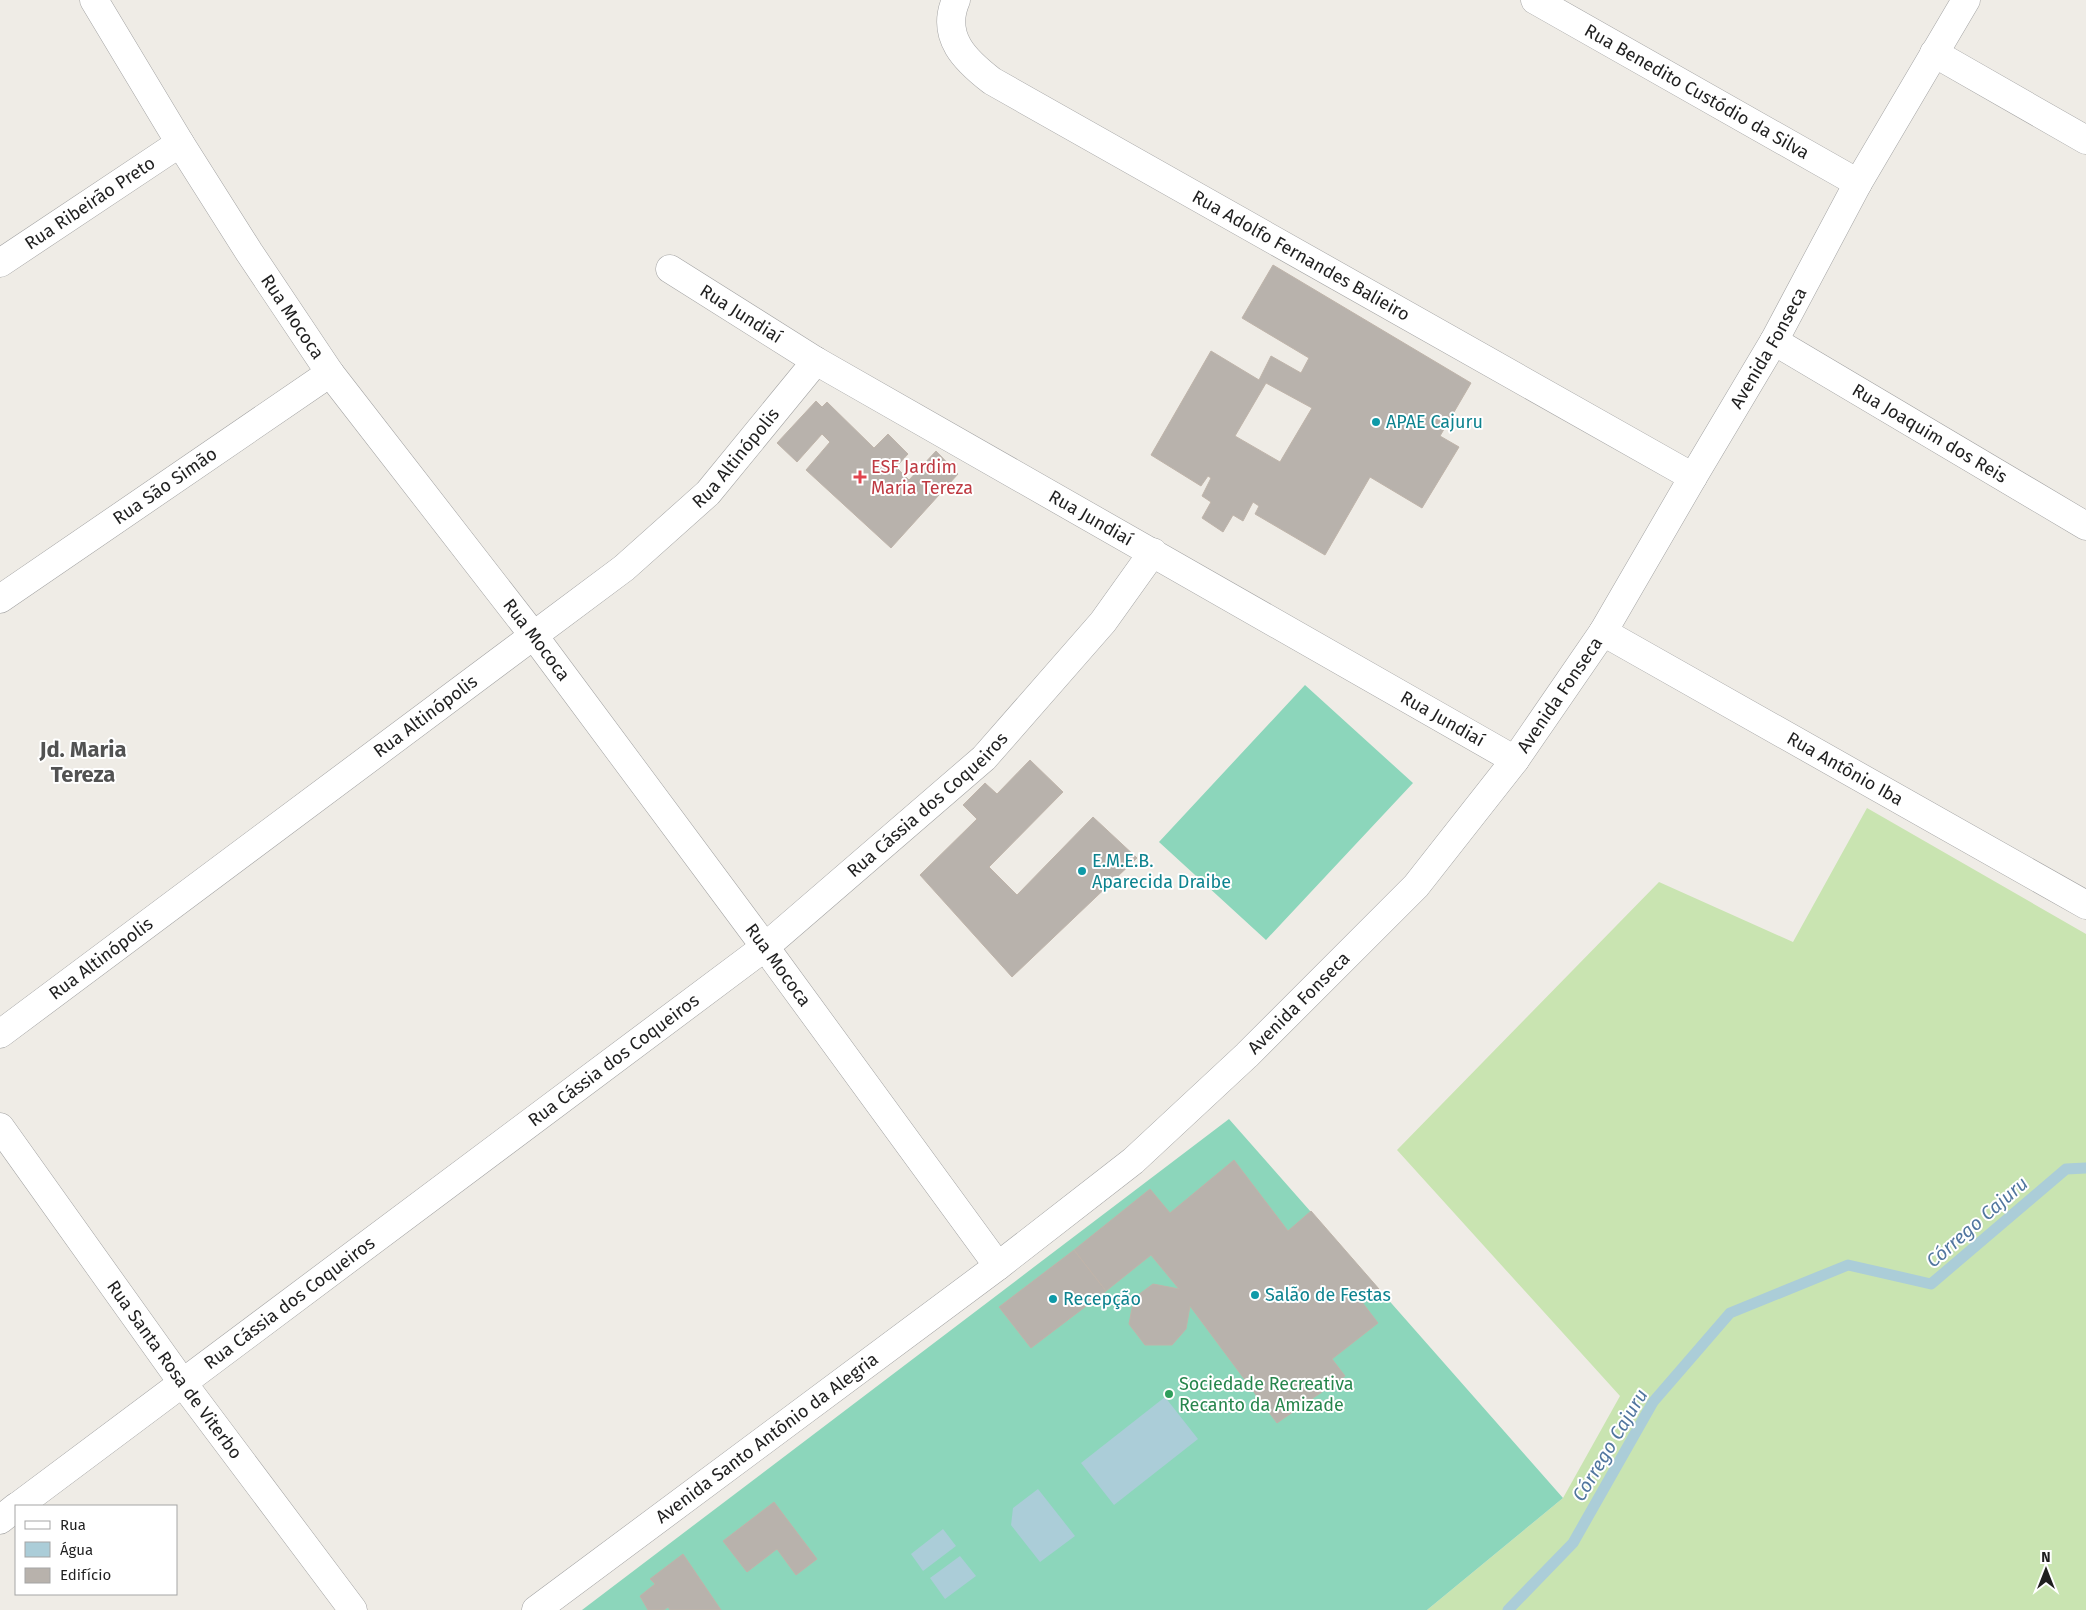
<svg xmlns="http://www.w3.org/2000/svg" width="2086" height="1610" font-family="'Fira Sans',sans-serif">
<rect width="100%" height="100%" fill="#efece6"/>
<path fill="#c9e4b1" d="M1867 808 2086 934V1610H1427L1563 1498 1620 1396 1397 1150 1659 882 1793 942Z"/>
<path fill="#8cd6bb" d="M1305 685 1413 783 1266 940 1159 842Z
M1229 1119 1563 1498 1427 1610H582Z"/>
<path fill="#abcdd8" d="M1165 1397 1198 1439 1114 1505 1081 1463Z
M1038 1489 1075 1536 1040 1562 1011 1525 1013 1508Z
M943 1529 956 1546 923 1571 911 1554Z
M960 1556 976 1576 945 1599 930 1578Z"/>
<g fill="none" stroke-linecap="round" stroke-linejoin="round">
<path stroke="#abcdd8" stroke-width="11" d="M1508 1610 1573 1543 1653 1402 1730 1313 1848 1265 1931 1284 2066 1169 2086 1168"/>
</g>
<path fill="#b8b2ac" stroke="#bfb4aa" fill-rule="evenodd" d="M1273 265 1471 383 1440 436 1459 447 1422 508 1370 477 1325 555 1255 514 1259 506 1253 502 1243 521 1233 515 1223 532 1202 518 1211 502 1202 496 1211 478 1208 476 1201 486 1151 455 1211 351 1259 380 1271 356 1301 373 1309 358 1242 318ZM1266 383 1312 408 1280 462 1235 436Z
M816 401 822 407 827 402 874 448 888 434 908 454 896 467 909 480 936 451 958 474 891 548 806 470 830 442 822 434 797 462 777 443Z
M1030 760 1063 792 989 867 1017 895 1093 817 1137 858 1012 977 920 875 977 819 963 805 985 783 997 794Z
M1234 1160 1288 1231 1311 1211 1379 1289 1362 1302 1378 1323 1332 1359 1345 1376 1277 1423 1190 1306 1186 1329 1172 1345H1145L1129 1324 1134 1298 1153 1284 1179 1289 1151 1255 1106 1291 1074 1250 1150 1189 1170 1213Z
M1074 1250 1106 1291 1031 1348 999 1307Z
M774 1502 817 1559 796 1575 777 1549 747 1572 723 1541Z
M683 1554 721 1610H670L668 1607 664 1610H648L640 1596 655 1584 650 1579Z"/>
<g fill="none" stroke-linecap="round" stroke-linejoin="round">
<defs>
<g id="street">
<path id="s1" d="M94 0 180 143 249 252 330 373 534 636 765 947 998 1266"/>
<path id="s2" d="M956 0C940 37 966 61 992 81L1693 477"/>
<path id="s3" d="M1535 0 1858 183"/>
<path d="M1934 53 2086 140"/>
<path id="s4" d="M0 263 180 143"/>
<path id="s5" d="M670 269 816 361 1515 760"/>
<path id="s6" d="M1774 341 2086 526"/>
<path id="s7" d="M0 599 330 373"/>
<path id="s8" d="M1603 632 2086 905"/>
<path id="s9" d="M0 1034 624 568 708 493 816 361"/>
<path id="s10" d="M0 1127 182 1382 353 1610"/>
<path id="s11" d="M18 1506 765 947 984 758 1103 622 1153 552"/>
<path d="M0 1520 16 1507"/>
<path id="s12" d="M536 1610 998 1266 1133 1161 1247 1055 1416 886 1515 760 1603 632 1693 477 1774 341 1858 183 1966 0"/>
</g>
</defs>
<use href="#street" stroke="#a3a3a3" stroke-width="29"/>
<use href="#street" stroke="#fff" stroke-width="28"/>
</g>
<g fill="#0f9aa8" stroke="#fff" stroke-width="2">
<circle cx="1376" cy="422" r="5"/>
<circle cx="1082" cy="871" r="5"/>
<circle cx="1255" cy="1295" r="5"/>
<circle cx="1053" cy="1299" r="5"/>
</g>
<path fill="#e0444e" stroke="#fff" stroke-width="2" d="M857.5 469.5h5v5h5v5h-5v5h-5v-5h-5v-5h5z"/>
<circle fill="#2e9e5b" stroke="#fff" stroke-width="2" cx="1169" cy="1394" r="5"/>
<g text-anchor="middle" dominant-baseline="central" stroke-width="4" stroke-linejoin="round" paint-order="stroke">
<g font-size="18" fill="#1f1f1f" stroke="#fff">
<text stroke="none"><textPath href="#s3" startOffset="186">Rua Benedito Custódio da Silva</textPath></text>
<text stroke="none"><textPath href="#s4" startOffset="108">Rua Ribeirão Preto</textPath></text>
<text stroke="none"><textPath href="#s2" startOffset="452">Rua Adolfo Fernandes Balieiro</textPath></text>
<text stroke="none"><textPath href="#s5" startOffset="84">Rua Jundiaí</textPath></text>
<text stroke="none"><textPath href="#s1" startOffset="374">Rua Mococa</textPath></text>
<text stroke="none"><textPath href="#s12" startOffset="1786">Avenida Fonseca</textPath></text>
<text stroke="none"><textPath href="#s6" startOffset="181">Rua Joaquim dos Reis</textPath></text>
<text stroke="none"><textPath href="#s9" startOffset="936">Rua Altinópolis</textPath></text>
<text stroke="none"><textPath href="#s7" startOffset="200">Rua São Simão</textPath></text>
<text stroke="none"><textPath href="#s5" startOffset="489">Rua Jundiaí</textPath></text>
<text stroke="none"><textPath href="#s1" startOffset="779">Rua Mococa</textPath></text>
<text stroke="none"><textPath href="#s12" startOffset="1381">Avenida Fonseca</textPath></text>
<text stroke="none"><textPath href="#s9" startOffset="531">Rua Altinópolis</textPath></text>
<text stroke="none"><textPath href="#s5" startOffset="894">Rua Jundiaí</textPath></text>
<text stroke="none"><textPath href="#s8" startOffset="278">Rua Antônio Iba</textPath></text>
<text stroke="none"><textPath href="#s11" startOffset="1149">Rua Cássia dos Coqueiros</textPath></text>
<text stroke="none"><textPath href="#s9" startOffset="126">Rua Altinópolis</textPath></text>
<text stroke="none"><textPath href="#s1" startOffset="1184">Rua Mococa</textPath></text>
<text stroke="none"><textPath href="#s12" startOffset="976">Avenida Fonseca</textPath></text>
<text stroke="none"><textPath href="#s11" startOffset="744">Rua Cássia dos Coqueiros</textPath></text>
<text stroke="none"><textPath href="#s11" startOffset="339">Rua Cássia dos Coqueiros</textPath></text>
<text stroke="none"><textPath href="#s10" startOffset="299">Rua Santa Rosa de Viterbo</textPath></text>
<text stroke="none"><textPath href="#s12" startOffset="288">Avenida Santo Antônio da Alegria</textPath></text>
</g>
<g font-size="18" fill="#0d838f" stroke="#fff" text-anchor="start">
<text x="1386" y="422">APAE Cajuru</text>
<text x="1092" y="861">E.M.E.B.<tspan x="1092" dy="21">Aparecida Draibe</tspan></text>
<text x="1265" y="1295">Salão de Festas</text>
<text x="1063" y="1299">Recepção</text>
</g>
<g font-size="18" fill="#be3a42" stroke="#fff" text-anchor="start">
<text x="871" y="467">ESF Jardim<tspan x="871" dy="21">Maria Tereza</tspan></text>
</g>
<g font-size="18" fill="#27864d" stroke="#fff" text-anchor="start">
<text x="1179" y="1384">Sociedade Recreativa<tspan x="1179" dy="21">Recanto da Amizade</tspan></text>
</g>
<g font-size="19" font-style="italic" fill="#51769f" stroke="#fff">
<text transform="translate(1977 1222) rotate(-41)">Córrego Cajuru</text>
<text transform="translate(1610 1445) rotate(-59)">Córrego Cajuru</text>
</g>
<g font-size="22" font-weight="bold" fill="#525252" stroke="#fff">
<text x="83" y="749">Jd. Maria<tspan x="83" dy="25">Tereza</tspan></text>
</g>
</g>
<rect x="15" y="1505" width="162" height="90" fill="#ffffff" stroke="#a5a5a5"/>
<rect x="25" y="1521" width="25" height="8" fill="#ffffff" stroke="#a5a5a5"/>
<text x="60" y="1530" font-size="15" fill="#1f1f1f">Rua</text>
<rect x="25" y="1542" width="25" height="15" fill="#abcdd8" stroke="#a5a5a5"/>
<text x="60" y="1555" font-size="15" fill="#1f1f1f">Água</text>
<rect x="25" y="1568" width="25" height="15" fill="#b8b2ac" stroke="#a5a5a5"/>
<text x="60" y="1580" font-size="15" fill="#1f1f1f">Edifício</text>
<g transform="translate(2046 1570)" stroke="#ffffff" stroke-width="4" paint-order="stroke">
<path d="M0-4L9 19L0 12L-9 19Z" fill="#1f1f1f"/>
<text y="-8" font-size="14" font-weight="bold" text-anchor="middle" fill="#1f1f1f">N</text>
</g>
</svg>
